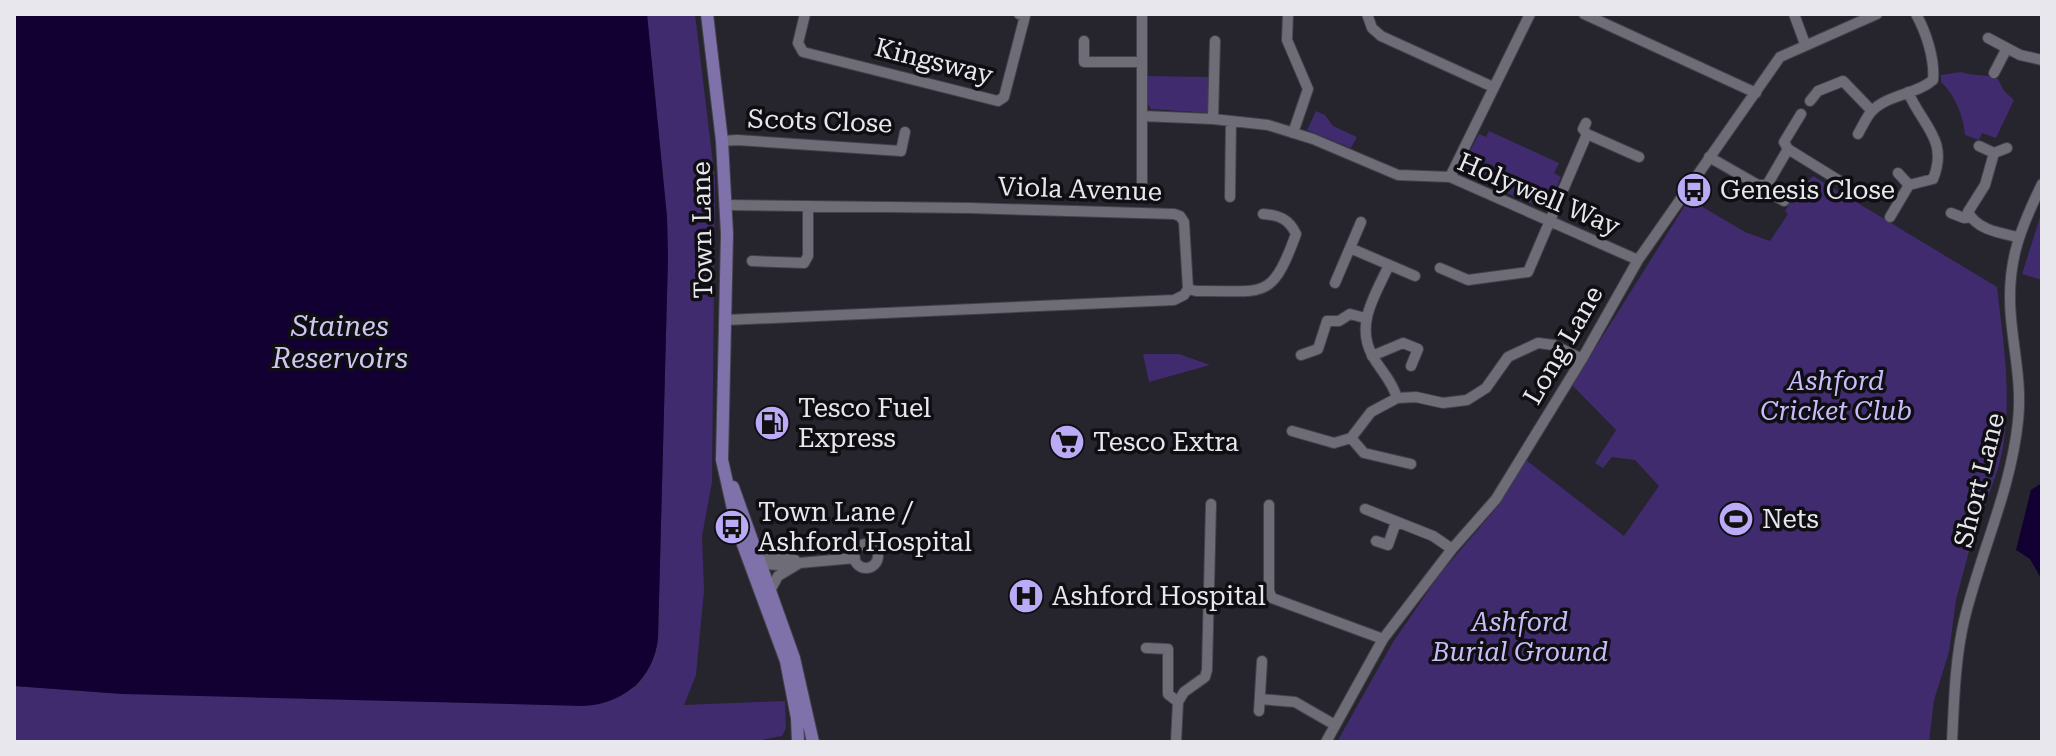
<svg xmlns="http://www.w3.org/2000/svg" width="2056" height="756" font-family="'Roboto Serif',serif">
<rect width="100%" height="100%" fill="#26242d"/>
<path fill="#402b6e" d="M647 14H695L715 180 712 482 702 536 704 591 696 675 684 705 785 701 786 728 782 736 751 742 14 740V686L123 694 635 687C648 673 656 658 658 638L668 257 667 217Z
M1961 72C1974 77 1985 73 1998 79L2004 91 2014 100 1996 138 1982 133 1979 140 1965 135C1963 115 1955 95 1941 82V75Z
M1147 76 1209 77 1210 113 1151 109 1146 102Z
M1316 111 1325 115 1333 126 1357 137 1351 148 1307 130Z
M1489 131 1559 163 1554 173 1561 177 1549 204 1539 207 1468 176 1463 171V164L1479 134 1486 137Z
M1813 176 1997 287C2003 339 2012 394 2003 447 2000 467 1991 487 1985 506H1981L1956 600 1949 652 1934 700 1929 742H1337L1393 642 1440 574 1498 506 1526 460 1624 536 1659 486 1635 460 1612 457 1603 468 1595 463 1616 430 1572 385 1689 199 1745 232 1770 241 1788 214 1785 211 1793 197Z
M2042 211V280L2022 274Z
M1143 354H1179L1210 365 1149 382Z"/>
<path fill="#130032" d="M14 14H647L667 217 668 257 658 638C654 678 623 705 582 706L123 694 14 686Z
M2042 483V580L2030 559 2016 550 2031 490Z"/>
<g fill="none" stroke-linecap="round" stroke-linejoin="round">
<defs>
<path id="minor" d="M805 14 798 43 803 52 998 101 1004 97 1025 16 1019 14
M1288 14 1287 40 1308 89 1293 133
M1367 14 1372 28 1381 36 1493 87
M1584 14 1756 93
M1794 14 1805 44
M1988 38 2020 55 2042 60
M1084 41V62H1142
M1994 73 2007 48
M1810 101 1818 91 1843 81 1872 111
M1142 116 1213 119 1268 125 1313 139 1398 175 1450 177 1638 260
M1213 119 1215 41
M1587 134 1639 157
M1858 134C1862 127 1866 118 1871 112 1887 94 1916 95 1933 80 1935 59 1926 32 1916 14
M722 141 737 140 901 151 905 132
M1979 146 1994 153 2007 148
M1788 149 1784 142 1801 114
M1994 153 1985 185 1968 212C1977 230 2000 233 2018 237
M1709 157 1758 185H1767L1788 149 1843 183
M1898 173 1909 185
M1450 177 1530 14
M1767 185 1770 193 1784 201
M1230 197 1231 121
M1142 198V14
M1951 213 1964 218 1970 217
M1890 217 1909 185 1933 179C1949 140 1922 125 1908 92
M1350 248 1415 276
M752 261 804 263 808 256V206
M1389 265C1376 294 1355 323 1372 355 1380 370 1392 380 1397 398
M1440 268 1468 280 1528 272 1587 134 1583 129 1586 123
M1335 283 1361 222
M1188 289 1196 291C1264 290 1271 303 1296 234 1289 219 1279 215 1263 214
M726 320 1174 300 1184 295 1188 289 1184 222 1180 216 1174 214 969 208 726 205
M1301 355 1318 349 1327 321H1339L1350 314 1365 318
M1372 356 1403 343 1418 349 1411 366
M1292 431 1334 443 1351 438
M1351 438 1371 412 1397 398 1416 397 1443 403 1467 400 1486 388 1508 357 1538 343 1554 345 1582 359
M1351 438 1364 453 1411 464
M1269 505V591L1272 598 1383 639
M1365 509 1433 536 1452 549
M1376 541 1388 545 1396 522
M854 556a12 12 0 1 1 24 0a12 12 0 1 1-24 0Z
M752 560 771 555 795 560
M756 563 777 565 855 558
M771 589 778 576 798 564
M1146 648 1168 649V694L1178 702
M1260 699 1295 702 1335 725
M1259 711 1262 661
M1176 742 1178 702 1184 692 1205 677 1207 670 1211 504
M1326 742 1383 639 1452 549 1496 499 1582 359 1638 260 1780 57 1877 14
M1952 742C1954 702 1955 660 1964 621 1980 554 2011 490 2018 421 2022 385 2014 353 2011 318 2006 265 2019 231 2042 184"/>
<path id="major" d="M707 14 722 141 727 234 722 460 738 531 786 661 797 718 798 742
M733 487 794 658 813 742"/>
</defs>
<use href="#minor" stroke="#434149" stroke-width="12"/>
<use href="#major" stroke="#434149" stroke-width="14"/>
<use href="#minor" stroke="#6e6c77" stroke-width="10"/>
<use href="#major" stroke="#7f71a9" stroke-width="12"/>
</g>
<defs>
<symbol id="bus-disc" viewBox="-11 -11 22 22"><circle r="9.5" fill="#bbaaf6" stroke="#0f0e12"/><path d="M-5-6H5V4H4V6H2V4H-2V6H-4V4H-5ZM-3.5-4V0h7V-4ZM-3.5 1.2v1.5H-2V1.2ZM2 1.2v1.5H3.5V1.2Z" fill="#111"/></symbol>
<symbol id="fuel-disc" viewBox="-11 -11 22 22"><circle r="9.5" fill="#bbaaf6" stroke="#0f0e12"/><path d="M-5.5-6h7V0h2V4h1.3V-2.5L3-4.5l.8-.8L6-3V5H2.5V1h-1V6h-7ZM-4.2-4.7v3.2H.2V-4.7Z" fill="#111"/></symbol>
<symbol id="supermarket-disc" viewBox="-11 -11 22 22"><circle r="9.5" fill="#bbaaf6" stroke="#0f0e12"/><path d="M-6-5.5h2.5l.6 2H6L4.5 2H-2.5L-4.4-4H-6ZM-1.5 3.2a1.3 1.3 0 1 0 .1 0ZM3 3.2a1.3 1.3 0 1 0 .1 0Z" fill="#111"/></symbol>
<symbol id="stadium-disc" viewBox="-11 -11 22 22"><circle r="9.5" fill="#bbaaf6" stroke="#0f0e12"/><path d="M0-5a6.5 5 0 1 0 0 10a6.5 5 0 1 0 0-10ZM-3.5-1.8h7v3.6h-7Z" fill="#111"/></symbol>
<symbol id="hospital-disc" viewBox="-11 -11 22 22"><circle r="9.5" fill="#bbaaf6" stroke="#0f0e12"/><path d="M-5-5h3v3.5h4V-5h3V5h-3V1.5h-4V5h-3Z" fill="#111"/></symbol>
</defs>
<g fill-rule="evenodd">
<use href="#bus-disc" x="1674" y="170" width="40" height="40"/>
<use href="#fuel-disc" x="752" y="403" width="40" height="40"/>
<use href="#supermarket-disc" x="1047" y="422" width="40" height="40"/>
<use href="#stadium-disc" x="1716" y="499" width="40" height="40"/>
<use href="#bus-disc" x="712" y="507" width="40" height="40"/>
<use href="#hospital-disc" x="1006" y="576" width="40" height="40"/>
</g>
<g text-anchor="middle" dominant-baseline="central" stroke-width="7" stroke-linejoin="round" paint-order="stroke">
<g font-size="26" fill="#e8e7ed" stroke="#0f0e12">
<text transform="translate(934 61) rotate(14)">Kingsway</text>
<text transform="translate(820 121) rotate(2)">Scots Close</text>
<text transform="translate(1080 189) rotate(2)">Viola Avenue</text>
<text transform="translate(1539 194) rotate(23)">Holywell Way</text>
<text transform="translate(702 230) rotate(-91)">Town Lane</text>
<text transform="translate(1563 345) rotate(-60)">Long Lane</text>
<text transform="translate(1979 480) rotate(-76)">Short Lane</text>
</g>
<g font-size="26" fill="#e8e7ed" stroke="#0f0e12" text-anchor="start">
<text x="1720" y="190">Genesis Close</text>
<text x="798" y="408">Tesco Fuel<tspan x="798" dy="30">Express</tspan></text>
<text x="1093" y="442">Tesco Extra</text>
<text x="758" y="512">Town Lane /<tspan x="758" dy="30">Ashford Hospital</tspan></text>
<text x="1762" y="519">Nets</text>
<text x="1052" y="596">Ashford Hospital</text>
</g>
<g font-size="26" font-style="italic" fill="#cabcfb" stroke="#0f0e12">
<text x="1836" y="381">Ashford<tspan x="1836" dy="30">Cricket Club</tspan></text>
<text x="1520" y="622">Ashford<tspan x="1520" dy="30">Burial Ground</tspan></text>
</g>
<g font-size="28" font-style="italic" fill="#cfc6f1" stroke="#0f0e12">
<text x="340" y="326">Staines<tspan x="340" dy="32">Reservoirs</tspan></text>
</g>
</g>
<rect width="2056" height="756" fill="none" stroke="#e8e7ed" stroke-width="32"/>
</svg>
